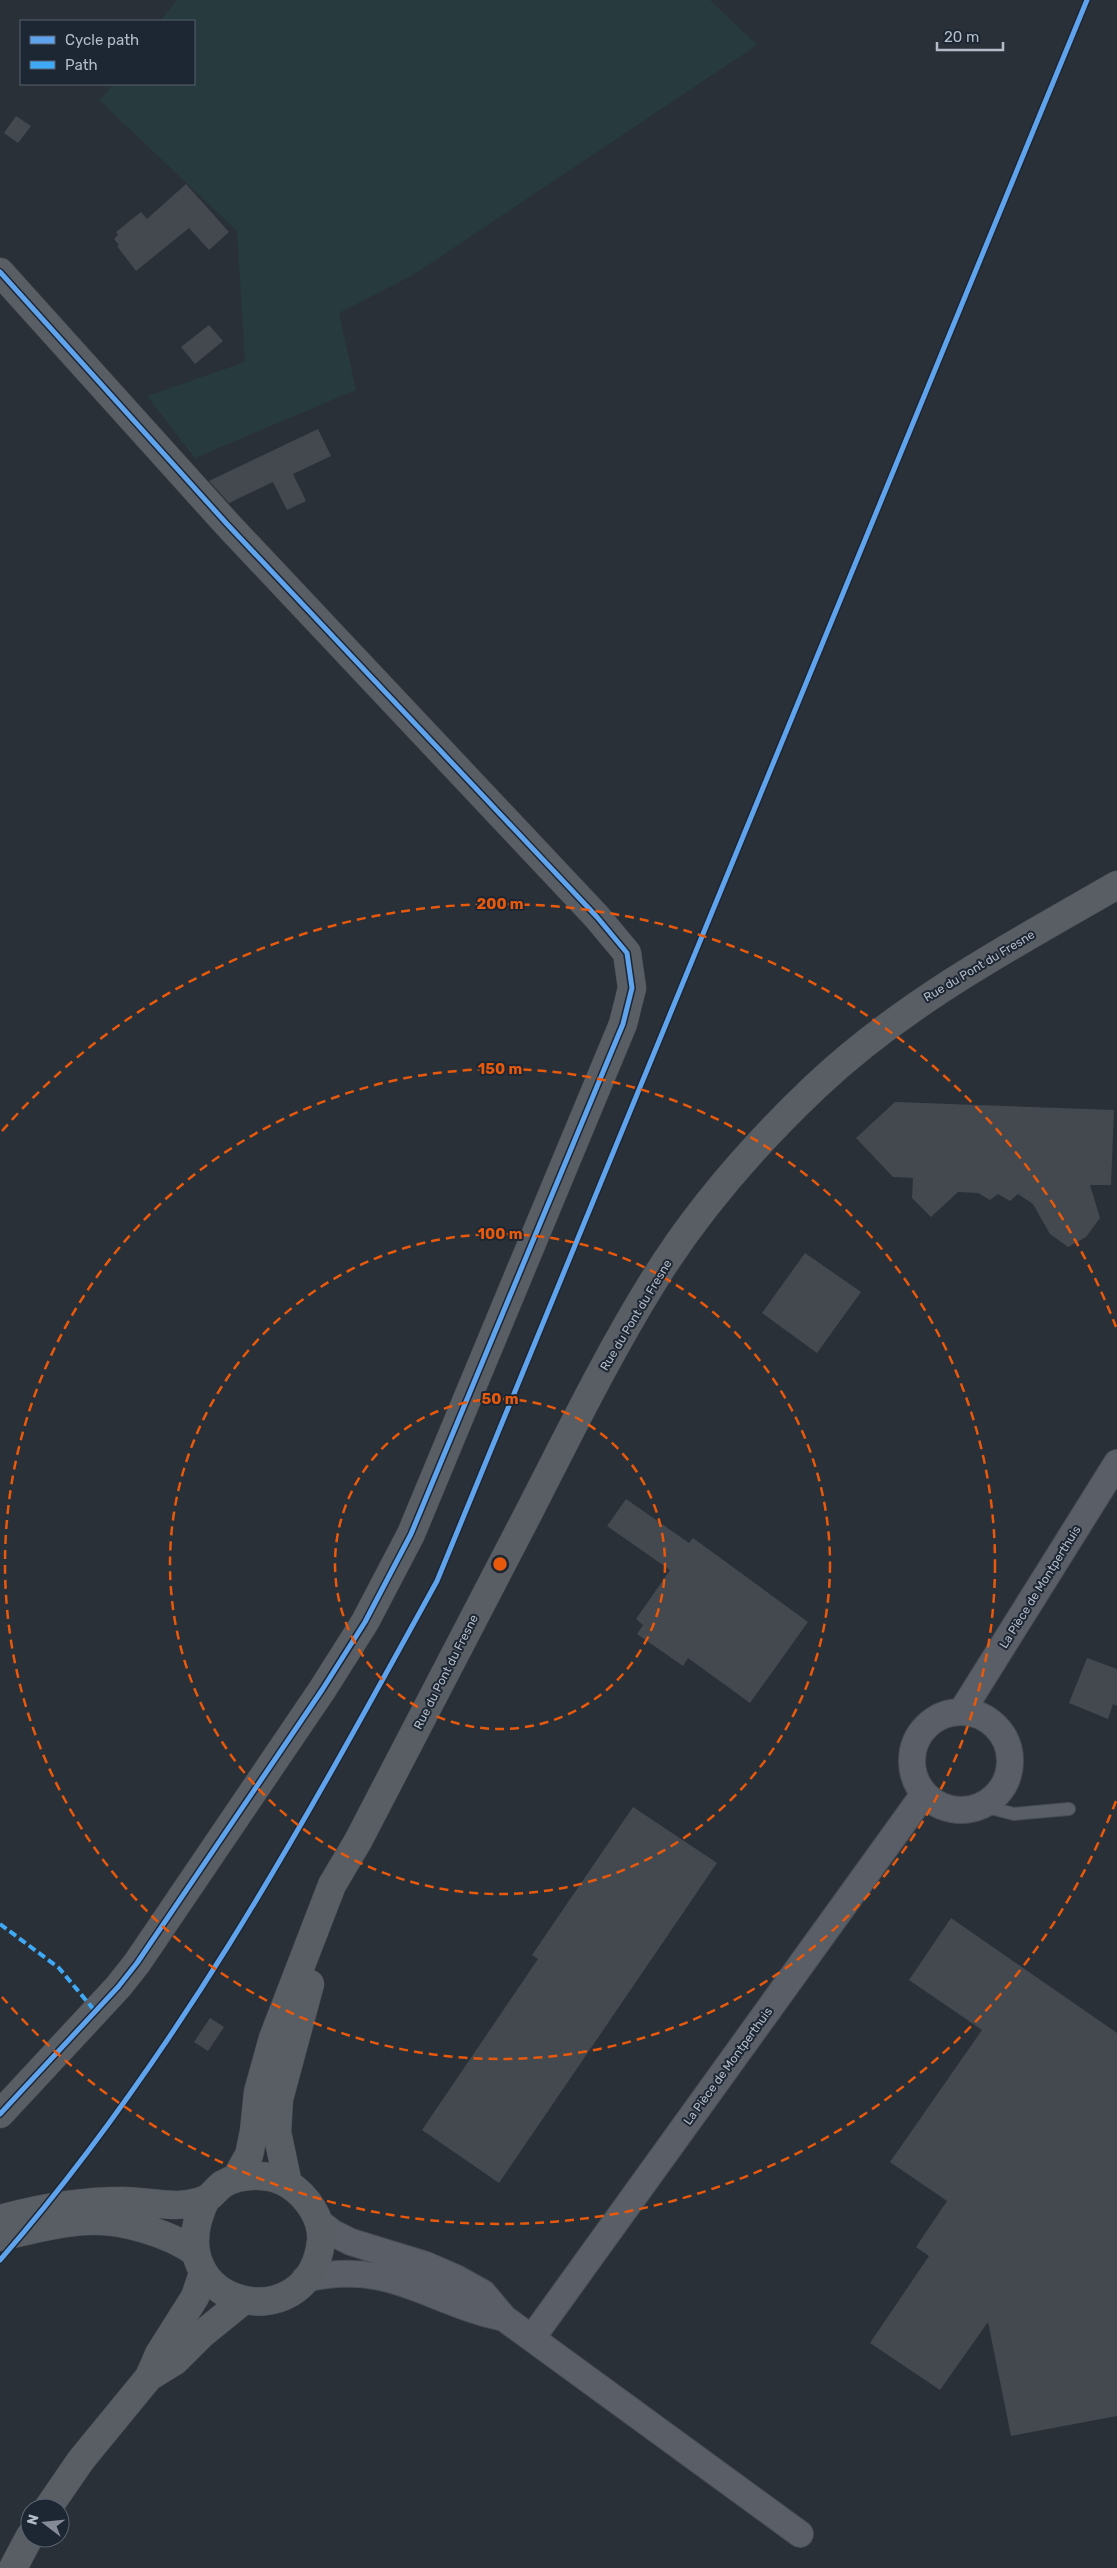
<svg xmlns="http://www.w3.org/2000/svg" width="1117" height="2568" font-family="Rubik,sans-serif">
<rect width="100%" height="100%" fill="#2a3038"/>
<path fill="#273a3e" d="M177 0H710L757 45 413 275 339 313 356 390 195 458 147 396 245 362 237 231 100 101 113 84H194V21H160Z"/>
<path fill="#444950" d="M16 116 31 126 18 143 4 133Z
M186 184 229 232 209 250 189 228 136 271 117 246 119 245 114 239 118 235 116 232 141 212 147 219Z
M209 325 223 341 195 364 181 347Z
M318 429 331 456 293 474 306 501 287 510 273 482 229 503 209 481Z
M895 1102 1114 1110 1111 1185H1090L1100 1218 1086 1237 1068 1247 1050 1234 1033 1204 1018 1194 1010 1201 998 1194 990 1200 978 1193 958 1192 931 1217 912 1198 913 1178 893 1177 856 1138Z
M805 1253 861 1292 817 1353 762 1313Z
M626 1499 689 1543 693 1538 808 1622 750 1703 688 1658 683 1666 637 1634 643 1625 636 1619 670 1570 607 1526Z
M1087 1658 1117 1669V1706L1113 1704 1108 1719 1069 1703Z
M633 1807 717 1863 499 2183 422 2130 538 1959 532 1955Z
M951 1918 1117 2033V2416L1011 2436 988 2322 940 2390 870 2343 929 2256 916 2247 947 2201 890 2162 982 2030 909 1980Z
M210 2018 224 2027 208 2051 194 2042Z"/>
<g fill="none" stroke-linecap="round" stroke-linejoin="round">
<defs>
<path id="lane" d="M983 1806 1014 1814 1069 1809"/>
<path id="street" d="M962 1711 1117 1463
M912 1761a49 49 0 1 1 98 0a49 49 0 1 1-98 0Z
M320 2223 333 2233 351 2242 426 2265 456 2278 483 2293 504 2318 800 2534
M305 2279C391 2259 428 2302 504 2318
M532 2338 924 1794"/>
<path id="secondary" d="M0 272 227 524 597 917 627 953 632 988 623 1024 411 1534 365 1622 322 1690 137 1963 118 1987 0 2114
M236 2178 249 2155 254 2131 258 2092 273 2038 332 1885 358 1841C415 1731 472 1621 529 1512 569 1434 608 1354 654 1280 698 1209 755 1144 815 1087 905 1002 1011 946 1117 885
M288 2184 277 2132 279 2099 310 1984
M0 2219C40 2208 81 2201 123 2201 151 2201 179 2211 206 2199 212 2196 217 2188 223 2184 242 2173 270 2173 288 2184 307 2196 323 2219 321 2241 310 2343 153 2307 206 2199
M0 2237C28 2231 58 2222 87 2221 120 2219 170 2233 196 2253
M149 2377 175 2361 201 2335 244 2300
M48 2508 81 2460 149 2377 159 2354 195 2297 203 2273
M13 2568 30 2536"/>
</defs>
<use href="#lane" stroke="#484c53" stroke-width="14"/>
<use href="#street" stroke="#484c53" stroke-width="28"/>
<use href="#secondary" stroke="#484c53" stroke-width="29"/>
<use href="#lane" stroke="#5a5e66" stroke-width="12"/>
<use href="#street" stroke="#5a5e66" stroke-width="26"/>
<use href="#secondary" stroke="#595d64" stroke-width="28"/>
<path stroke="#3fa9f5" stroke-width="4" stroke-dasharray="8 4" stroke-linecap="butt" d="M0 1924 59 1968 95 2011"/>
<defs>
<path id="cycleway" d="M0 272 227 524 597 917 627 953 632 988 623 1024 411 1534 365 1622 322 1690 137 1963 118 1987 0 2114
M0 2260C178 2056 307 1817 437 1581L1087 0"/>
</defs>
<use href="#cycleway" stroke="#1d2633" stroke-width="8"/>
<use href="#cycleway" stroke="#60a3ed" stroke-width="5"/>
</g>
<g fill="none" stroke="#e8590c" stroke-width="2.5" stroke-dasharray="9 6">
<circle cx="500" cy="1564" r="165"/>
<circle cx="500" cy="1564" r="330"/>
<circle cx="500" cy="1564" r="495"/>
<path d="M1116 1801A660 660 0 0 1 2 1997M2 1131A660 660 0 0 1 1116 1327"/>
</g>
<g text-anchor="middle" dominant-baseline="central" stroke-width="4" stroke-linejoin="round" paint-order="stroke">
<g font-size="12" fill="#b4bcc9" stroke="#1d2633">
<text transform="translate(979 966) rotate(-31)">Rue du Pont du Fresne</text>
<text transform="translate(636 1315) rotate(-59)">Rue du Pont du Fresne</text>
<text transform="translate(1040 1587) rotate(-58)">La Pièce de Montperthuis</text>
<text transform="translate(446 1672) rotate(-63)">Rue du Pont du Fresne</text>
<text transform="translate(728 2066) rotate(-54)">La Pièce de Montperthuis</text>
</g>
</g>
<circle cx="500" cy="1564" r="8" fill="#e8590c" stroke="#1d2633" stroke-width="2.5"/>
<g font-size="15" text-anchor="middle" font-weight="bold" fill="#e8590c" stroke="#1d2633" stroke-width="4" stroke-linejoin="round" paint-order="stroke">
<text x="500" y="909">200 m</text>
<text x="500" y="1074">150 m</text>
<text x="500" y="1239">100 m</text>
<text x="500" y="1404">50 m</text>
</g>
<rect x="20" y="20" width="175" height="65" fill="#1d2633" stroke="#59626f"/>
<rect x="30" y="36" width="25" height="8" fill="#60a3ed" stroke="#59626f"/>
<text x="65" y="45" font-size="15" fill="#b4bcc9">Cycle path</text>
<rect x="30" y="61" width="25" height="8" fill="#3fa9f5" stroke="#59626f"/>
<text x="65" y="70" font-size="15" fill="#b4bcc9">Path</text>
<g transform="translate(45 2523) rotate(286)"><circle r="24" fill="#1d2633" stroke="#59626f"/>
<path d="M0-4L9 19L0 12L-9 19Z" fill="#848b96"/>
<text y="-8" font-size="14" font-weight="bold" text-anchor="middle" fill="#b4bcc9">N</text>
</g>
<path d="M937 42v8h66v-8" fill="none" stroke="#b4bcc9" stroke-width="2.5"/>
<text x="944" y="42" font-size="15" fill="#b4bcc9" stroke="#1d2633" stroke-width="4" paint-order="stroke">20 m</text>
</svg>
